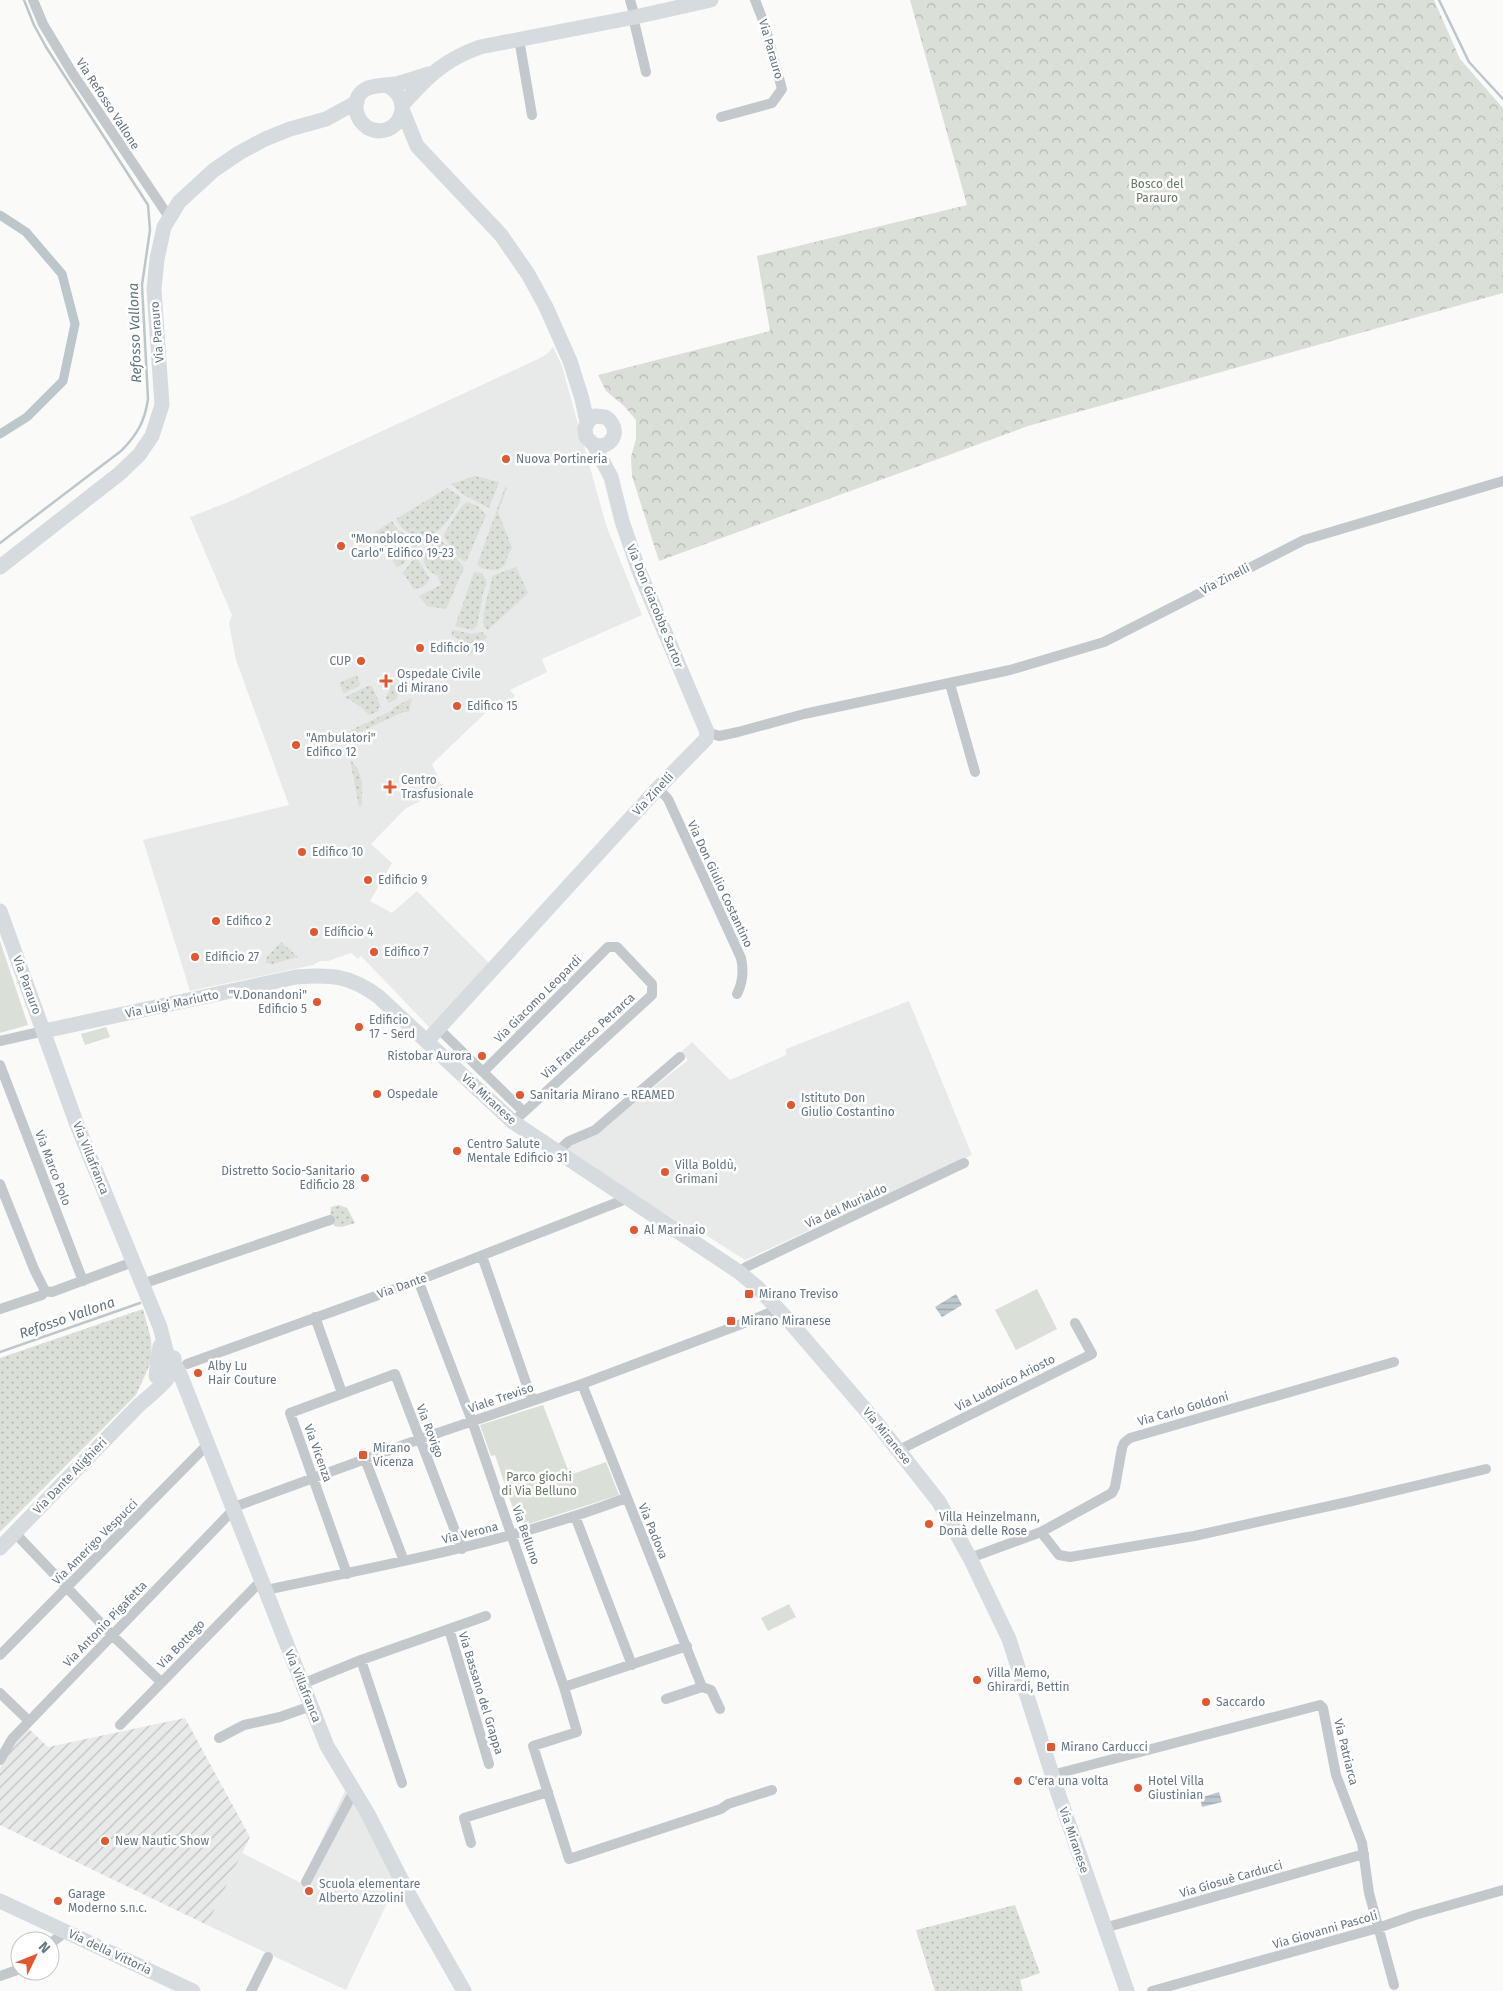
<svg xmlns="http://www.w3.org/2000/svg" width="1503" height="1991" font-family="'Fira Sans',sans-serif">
<defs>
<pattern id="industrial-furrows" width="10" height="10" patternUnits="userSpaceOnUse" patternTransform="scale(1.25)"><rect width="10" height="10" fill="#e8e9e9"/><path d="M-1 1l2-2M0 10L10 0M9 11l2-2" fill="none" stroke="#c0c1c2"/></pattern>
<pattern id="grass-dots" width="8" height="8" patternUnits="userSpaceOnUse" patternTransform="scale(1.25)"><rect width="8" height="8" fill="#dadfd7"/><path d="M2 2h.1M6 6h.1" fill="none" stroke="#b4b9b4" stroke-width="1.8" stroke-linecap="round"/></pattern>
<pattern id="forest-crowns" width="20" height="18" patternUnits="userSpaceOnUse" patternTransform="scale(1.25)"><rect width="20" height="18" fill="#dadfd7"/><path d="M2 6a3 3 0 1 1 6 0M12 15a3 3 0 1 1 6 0" fill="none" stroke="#b4b9b4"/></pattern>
<pattern id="water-rules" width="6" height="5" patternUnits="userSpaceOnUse" patternTransform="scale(1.25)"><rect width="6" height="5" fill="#bbc7cb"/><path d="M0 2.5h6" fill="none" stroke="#9ca6aa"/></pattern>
</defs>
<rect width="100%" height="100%" fill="#fafaf8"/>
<path fill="#e8e9e9" d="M553 347 562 366 606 525 642 615 542 659 547 672 510 690 515 696 507 705 500 699 432 764 443 789 405 809 371 844 392 863 370 901 392 913 417 891 490 964 430 1028 361 956 358 959 351 953 328 961H320L313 965 190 991 143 840 289 805 236 660 229 624 232 615 190 517 231 501 538 359 547 354Z
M909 1001 972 1155 745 1260 698 1230 693 1232 568 1151 569 1145 598 1131 688 1060 681 1052 692 1042 730 1080 786 1055V1049Z
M345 1791 368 1828 396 1884 346 1990 207 1925 242 1853 301 1883Z"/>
<path fill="url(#industrial-furrows)" d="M185 1718 250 1837 207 1925 0 1825V1768L14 1742 28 1728 48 1747Z"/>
<path fill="url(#grass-dots)" d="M475 476 499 482 489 508 464 495 451 484Z
M505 487 507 488 498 512 512 548C508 553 508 556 506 562 501 574 484 570 477 565Z
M447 488 461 497 460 502C450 517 438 541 417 536 406 533 401 528 396 519Z
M467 502 478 506 486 515 466 562 459 558 444 537V534L461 507Z
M392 521 398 530 414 540 418 545 403 564 397 567 374 533Z
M439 540 447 545 464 568 446 609 427 606 419 596 441 585 438 576C419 569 417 544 439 540Z
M414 558 418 560 430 579 423 587 414 589 403 573Z
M516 567 528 593 488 630 484 627C481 609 490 594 492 576Z
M474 572 482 573 487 581 486 586 483 593 477 626 473 630 455 626Z
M453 630 472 634 482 632 487 637 468 656 459 639 451 635Z
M357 675 360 684 359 686 344 693 339 683Z
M399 682 402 683 396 699 389 703 386 698 391 684Z
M368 686H372L381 707 378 708 379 711 369 715 361 707 345 697Z
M412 698 409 712H403L341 741 339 736 393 710 392 708Z
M350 760C364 772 363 789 361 806H359Z
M281 942 298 957 272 964 266 963 267 957Z
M339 1205 347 1208 355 1223 342 1227 334 1226 330 1216 331 1207Z
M143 1309 151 1339 152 1360 136 1395 0 1532V1358Z
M1015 1905 1040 1973 1020 1980 1023 1991H935L916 1930Z"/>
<path fill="url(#forest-crowns)" d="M910 0H1434L1460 59 1503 108V293L1028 426 659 561 632 476 631 457 636 439V420L624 406 606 391 598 375 770 331 757 256 967 205Z"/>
<path fill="#dadfd7" d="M0 941 28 1025 0 1033Z
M106 1027 110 1037 85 1045 81 1034Z
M1037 1289 1057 1329 1016 1350 995 1310Z
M543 1405 570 1475 606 1462 619 1495 519 1527 495 1455 491 1456 480 1425Z
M789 1604 796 1617 768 1631 761 1618Z"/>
<path fill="url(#water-rules)" d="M956 1294 962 1305 942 1317 935 1307Z
M1219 1792 1222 1802 1202 1807 1200 1798Z"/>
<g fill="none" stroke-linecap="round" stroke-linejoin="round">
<path stroke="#bbc7cb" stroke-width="2.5" d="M1439 0 1469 62 1503 99
M0 543 121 451C137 435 145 421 148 399L142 285 150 230 148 205 46 47 34 25 24 0
M0 1352 140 1303"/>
<path stroke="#bbc7cb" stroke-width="9" d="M0 215 26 232 62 274 75 324 63 381 27 417 0 434"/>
<path stroke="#c3c8cc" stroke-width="10" d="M33 0 43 24 73 74 169 217
M630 0 635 17
M633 17 646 72
M519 39 532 115
M721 117 772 103 782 89 764 23 755 0
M950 684 975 772
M707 732 719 736 738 732 804 714 1010 670 1104 642 1304 540 1503 481
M658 788 668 799 741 958C744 971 743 982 737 994
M439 1029 524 1112
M0 1041 44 1031
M0 1065 83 1281
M483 1072 608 947H617L652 984V995L513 1122
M557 1152 569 1141 595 1130 680 1057
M0 1184 34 1269 45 1291
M482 1256 532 1400
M739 1272 746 1267 964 1163
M418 1280 472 1421 564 1687 687 1646
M142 1284 330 1220
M0 1309 42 1295 45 1291 52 1292 133 1262
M315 1317 342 1393
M187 1364 409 1284 621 1201 624 1196
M582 1384 702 1687 666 1699
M899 1450 1092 1354 1075 1323
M365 1459 404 1561
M575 1516 632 1665
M1041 1532 1059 1555 1070 1557 1194 1536 1352 1501 1486 1469
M15 1533 112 1635 161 1682
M970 1558 1041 1532 1112 1493 1115 1487 1122 1448 1124 1443 1130 1438 1394 1362
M347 1574 290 1413 395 1374 462 1549
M265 1590C387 1565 510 1542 626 1498
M449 1629 489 1764
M0 1655 207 1445
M361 1660 402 1783
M302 1684 361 1660 486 1616
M564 1687 577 1732 533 1746 569 1859 721 1809 728 1804 772 1790
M702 1687 711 1690 720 1709
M0 1693 29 1721
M120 1725 256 1586 262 1582
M219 1738 244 1725 280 1717 311 1706
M0 1760 12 1739 237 1506 420 1439 582 1384 752 1320 771 1312 776 1306
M1052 1775 1320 1705 1323 1708 1336 1775 1362 1843 1369 1893 1394 1985
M471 1843 464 1818 548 1792
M306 1882 354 1791
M1104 1928 1364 1854
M50 1944 60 1936 63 1930
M0 1976 20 1969
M251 1991 268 1957
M1152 1991 1378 1928 1415 1915 1503 1890"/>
<path stroke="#d6dbdf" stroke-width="15" d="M386 85C418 100 397 142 368 128 362 124 357 117 356 109 355 81 383 87 400 83 410 80 419 77 429 74
M402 105C428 76 444 60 480 47L635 17 711 0
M402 109 417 146 501 235 528 274 546 307 570 361 582 399 587 422
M0 567 119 474 139 455 152 436 162 405 154 289 157 259 164 227 179 202 214 170 239 153 265 139 290 129 326 119 357 102
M0 911 77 1125 160 1327 169 1362 177 1368 180 1374 327 1746 368 1814 408 1893 464 1991
M44 1031 296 977C330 974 350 975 379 997L513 1122 739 1272 758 1288 790 1322 876 1422 939 1502 970 1558 1009 1639 1058 1793 1127 1991
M427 1041 658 788 706 739 707 732 639 571 622 521 611 477 594 445 586 437 585 428 589 420 595 416 605 417C618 425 618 441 602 446L594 445
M156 1376 160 1346
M0 1548 139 1405C152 1393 177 1377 174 1358
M0 1901 193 1991"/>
</g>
<g fill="#e4572e" stroke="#fff" stroke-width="2">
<circle cx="506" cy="459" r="5"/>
<circle cx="341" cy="546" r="5"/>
<circle cx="420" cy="648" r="5"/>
<circle cx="361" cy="661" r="5"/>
<path d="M383.5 673.5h5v5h5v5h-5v5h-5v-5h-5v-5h5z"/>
<circle cx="457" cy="706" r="5"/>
<circle cx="296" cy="745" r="5"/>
<path d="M387.5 779.5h5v5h5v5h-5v5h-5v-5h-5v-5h5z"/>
<circle cx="302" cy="852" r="5"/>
<circle cx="368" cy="880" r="5"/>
<circle cx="216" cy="921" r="5"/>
<circle cx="314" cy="932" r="5"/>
<circle cx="374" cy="952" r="5"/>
<circle cx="195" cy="957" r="5"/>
<circle cx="317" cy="1002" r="5"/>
<circle cx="359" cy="1027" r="5"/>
<circle cx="482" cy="1056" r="5"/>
<circle cx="377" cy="1094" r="5"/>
<circle cx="520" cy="1095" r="5"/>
<circle cx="791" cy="1105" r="5"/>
<circle cx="457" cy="1151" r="5"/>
<circle cx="665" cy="1172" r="5"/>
<circle cx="365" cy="1178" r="5"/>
<circle cx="634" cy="1230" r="5"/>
<rect x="744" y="1289" width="10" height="10" rx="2.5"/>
<rect x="726" y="1316" width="10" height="10" rx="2.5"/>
<circle cx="198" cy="1373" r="5"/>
<rect x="358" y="1450" width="10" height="10" rx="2.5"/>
<circle cx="929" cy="1524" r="5"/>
<circle cx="977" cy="1680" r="5"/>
<circle cx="1206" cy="1702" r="5"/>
<rect x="1046" y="1742" width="10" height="10" rx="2.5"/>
<circle cx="1018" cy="1781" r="5"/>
<circle cx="1138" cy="1788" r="5"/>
<circle cx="105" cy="1841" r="5"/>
<circle cx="309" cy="1891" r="5"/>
<circle cx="58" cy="1901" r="5"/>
</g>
<g text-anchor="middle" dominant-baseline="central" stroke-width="5" stroke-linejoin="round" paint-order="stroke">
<g font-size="12" fill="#657683" stroke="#fff">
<text transform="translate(771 49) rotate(74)">Via Parauro</text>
<text transform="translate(108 104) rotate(57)">Via Refosso Vallone</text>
<text transform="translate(157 332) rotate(-95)">Via Parauro</text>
<text transform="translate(1225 579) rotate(-27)">Via Zinelli</text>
<text transform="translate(655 606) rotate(68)">Via Don Giacobbe Sartor</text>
<text transform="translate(653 794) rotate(-47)">Via Zinelli</text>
<text transform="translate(720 884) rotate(65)">Via Don Giulio Costantino</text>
<text transform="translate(27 985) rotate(70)">Via Parauro</text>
<text transform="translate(538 999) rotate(-45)">Via Giacomo Leopardi</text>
<text transform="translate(172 1004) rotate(-12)">Via Luigi Mariutto</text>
<text transform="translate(588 1036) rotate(-42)">Via Francesco Petrarca</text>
<text transform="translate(489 1099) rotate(42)">Via Miranese</text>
<text transform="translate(91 1158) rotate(68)">Via Villafranca</text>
<text transform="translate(53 1168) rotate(69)">Via Marco Polo</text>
<text transform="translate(846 1206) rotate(-25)">Via del Murialdo</text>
<text transform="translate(402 1286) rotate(-20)">Via Dante</text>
<text transform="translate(1005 1383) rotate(-27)">Via Ludovico Ariosto</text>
<text transform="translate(501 1398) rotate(-19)">Viale Treviso</text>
<text transform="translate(1183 1409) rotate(-16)">Via Carlo Goldoni</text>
<text transform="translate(430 1431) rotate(69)">Via Rovigo</text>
<text transform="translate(887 1436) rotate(51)">Via Miranese</text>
<text transform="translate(318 1453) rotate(70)">Via Vicenza</text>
<text transform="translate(70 1476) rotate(-46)">Via Dante Alighieri</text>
<text transform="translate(653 1531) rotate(68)">Via Padova</text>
<text transform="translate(470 1533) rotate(-14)">Via Verona</text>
<text transform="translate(526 1535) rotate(71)">Via Belluno</text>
<text transform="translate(95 1542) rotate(-45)">Via Amerigo Vespucci</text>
<text transform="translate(105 1624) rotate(-46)">Via Antonio Pigafetta</text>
<text transform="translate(181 1644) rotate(-46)">Via Bottego</text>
<text transform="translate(303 1686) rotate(68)">Via Villafranca</text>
<text transform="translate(481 1693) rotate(73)">Via Bassano del Grappa</text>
<text transform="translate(1346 1752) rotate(76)">Via Patriarca</text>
<text transform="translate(1074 1840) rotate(71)">Via Miranese</text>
<text transform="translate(1231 1879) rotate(-16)">Via Giosuè Carducci</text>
<text transform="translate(1325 1930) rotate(-16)">Via Giovanni Pascoli</text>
<text transform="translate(110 1952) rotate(25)">Via della Vittoria</text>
</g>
<g font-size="12" fill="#687a64" stroke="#fff">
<text x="1157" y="184">Bosco del<tspan x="1157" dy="14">Parauro</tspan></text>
<text x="539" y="1477">Parco giochi<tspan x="539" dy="14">di Via Belluno</tspan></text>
</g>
<g font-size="12" fill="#657683" stroke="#fff" text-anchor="start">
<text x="516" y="459">Nuova Portineria</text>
<text x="351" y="539">"Monoblocco De<tspan x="351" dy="14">Carlo" Edifico 19-23</tspan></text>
<text x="430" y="648">Edificio 19</text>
<text x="351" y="661" text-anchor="end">CUP</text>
<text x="397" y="674">Ospedale Civile<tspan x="397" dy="14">di Mirano</tspan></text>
<text x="467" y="706">Edifico 15</text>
<text x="306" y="738">"Ambulatori"<tspan x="306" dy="14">Edifico 12</tspan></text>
<text x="401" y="780">Centro<tspan x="401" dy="14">Trasfusionale</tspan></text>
<text x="312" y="852">Edifico 10</text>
<text x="378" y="880">Edificio 9</text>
<text x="226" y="921">Edifico 2</text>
<text x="324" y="932">Edificio 4</text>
<text x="384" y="952">Edifico 7</text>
<text x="205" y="957">Edificio 27</text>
<text x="307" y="995" text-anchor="end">"V.Donandoni"<tspan x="307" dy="14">Edificio 5</tspan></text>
<text x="369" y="1020">Edificio<tspan x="369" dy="14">17 - Serd</tspan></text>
<text x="472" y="1056" text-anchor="end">Ristobar Aurora</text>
<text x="387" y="1094">Ospedale</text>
<text x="530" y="1095">Sanitaria Mirano - REAMED</text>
<text x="801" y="1098">Istituto Don<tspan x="801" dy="14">Giulio Costantino</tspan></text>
<text x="467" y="1144">Centro Salute<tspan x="467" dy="14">Mentale Edificio 31</tspan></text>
<text x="675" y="1165">Villa Boldù,<tspan x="675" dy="14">Grimani</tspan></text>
<text x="355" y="1171" text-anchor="end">Distretto Socio-Sanitario<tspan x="355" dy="14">Edificio 28</tspan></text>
<text x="644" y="1230">Al Marinaio</text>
<text x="759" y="1294">Mirano Treviso</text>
<text x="741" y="1321">Mirano Miranese</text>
<text x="208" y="1366">Alby Lu<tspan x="208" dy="14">Hair Couture</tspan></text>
<text x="373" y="1448">Mirano<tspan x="373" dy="14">Vicenza</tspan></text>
<text x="939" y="1517">Villa Heinzelmann,<tspan x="939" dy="14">Donà delle Rose</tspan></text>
<text x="987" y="1673">Villa Memo,<tspan x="987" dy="14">Ghirardi, Bettin</tspan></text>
<text x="1216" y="1702">Saccardo</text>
<text x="1061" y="1747">Mirano Carducci</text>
<text x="1028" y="1781">C'era una volta</text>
<text x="1148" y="1781">Hotel Villa<tspan x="1148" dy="14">Giustinian</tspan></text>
<text x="115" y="1841">New Nautic Show</text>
<text x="319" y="1884">Scuola elementare<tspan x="319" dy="14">Alberto Azzolini</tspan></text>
<text x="68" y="1894">Garage<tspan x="68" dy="14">Moderno s.n.c.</tspan></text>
</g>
<g font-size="14" font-style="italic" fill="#60757c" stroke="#fff">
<text transform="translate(135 333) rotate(-92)">Refosso Vallona</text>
<text transform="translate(67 1318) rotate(-19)">Refosso Vallona</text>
</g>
</g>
<g transform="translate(35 1956) rotate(47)"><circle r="24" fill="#ffffff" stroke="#c1c8cd"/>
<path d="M0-4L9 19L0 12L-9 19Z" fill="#e4572e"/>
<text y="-8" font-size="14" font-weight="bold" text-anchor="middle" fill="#657683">N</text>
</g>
</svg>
